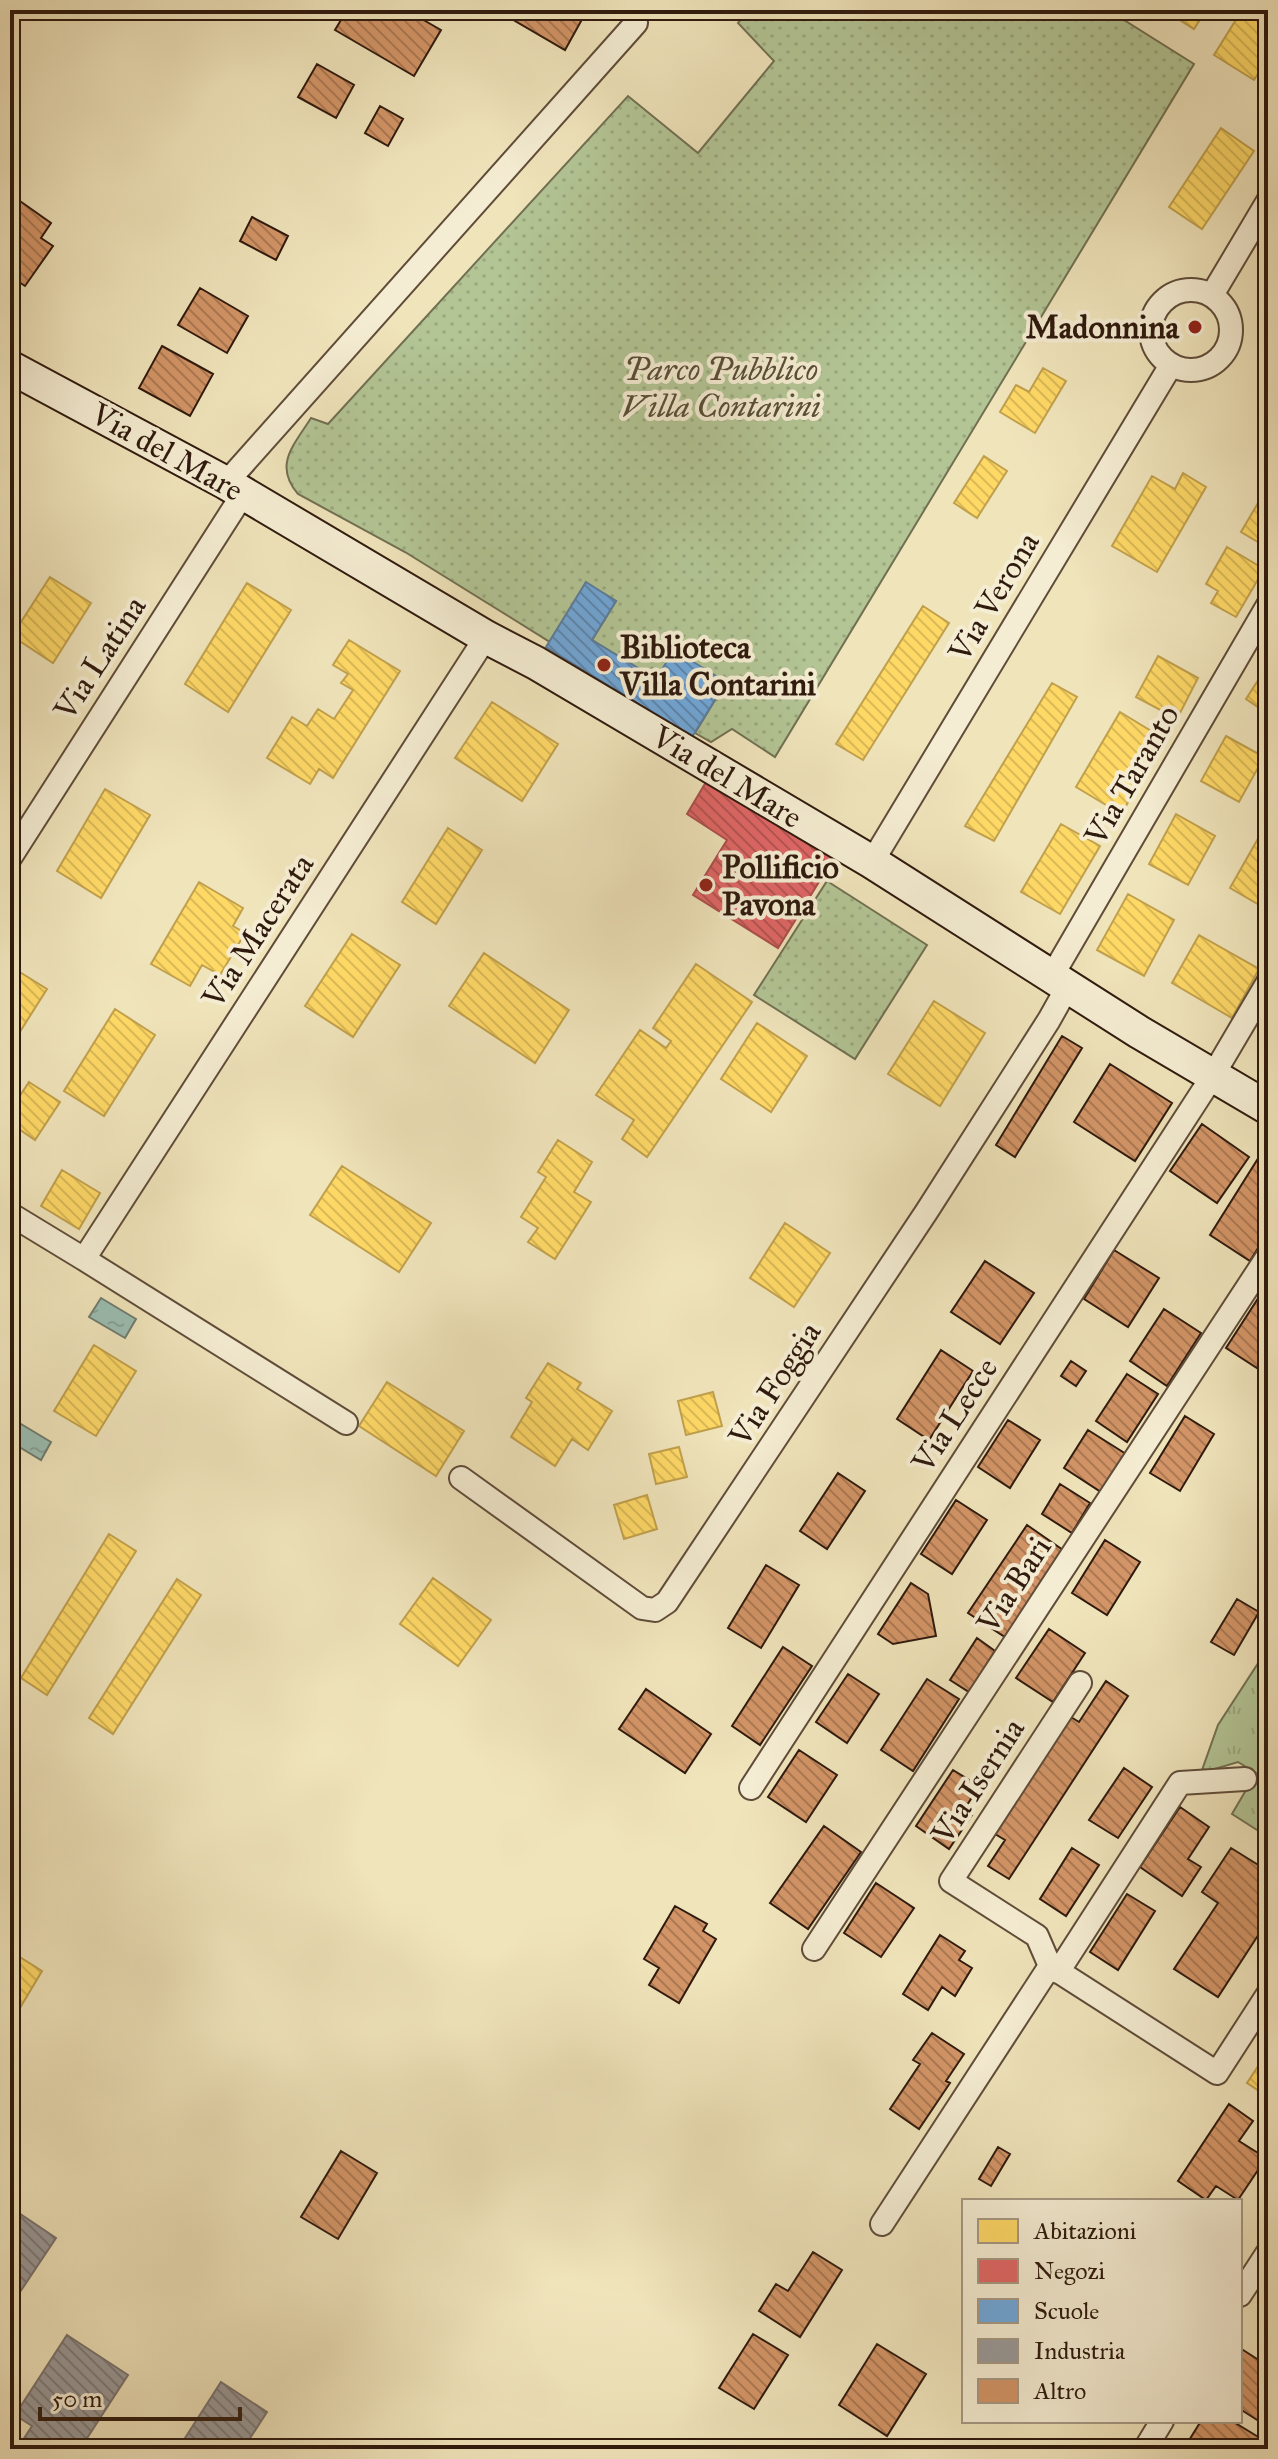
<svg xmlns="http://www.w3.org/2000/svg" width="1278" height="2459" font-family="'IM FELL Great Primer',serif">
<defs>
<pattern id="grass-tufts" width="24" height="20" patternUnits="userSpaceOnUse" patternTransform="scale(2)"><rect width="24" height="20" fill="#b3c595"/><path d="M3 7l-1-3M5 7V3M7 7l1-3M15 17l-1-3M17 17v-4M19 17l1-3" fill="none" stroke="#9aa97f"/></pattern>
<pattern id="park-dots" width="8" height="8" patternUnits="userSpaceOnUse" patternTransform="scale(2)"><rect width="8" height="8" fill="#b3c595"/><path d="M2 2h.1M6 6h.1" fill="none" stroke="#9aa97f" stroke-width="1.8" stroke-linecap="round"/></pattern>
<pattern id="water-ripples" width="26" height="14" patternUnits="userSpaceOnUse" patternTransform="scale(2)"><rect width="26" height="14" fill="#9abeb2"/><path d="M2 4q2-2 4 0t4 0M15 11q2-2 4 0t4 0" fill="none" stroke="#85a398"/></pattern>
<pattern id="homes-back-hatch" width="6" height="6" patternUnits="userSpaceOnUse" patternTransform="scale(2)"><rect width="6" height="6" fill="#ffd966"/><path d="M-1 5l2 2M0 0l6 6M5-1l2 2" fill="none" stroke="#dbba57"/></pattern>
<pattern id="shops-back-hatch" width="6" height="6" patternUnits="userSpaceOnUse" patternTransform="scale(2)"><rect width="6" height="6" fill="#e06666"/><path d="M-1 5l2 2M0 0l6 6M5-1l2 2" fill="none" stroke="#b65352"/></pattern>
<pattern id="schools-back-hatch" width="6" height="6" patternUnits="userSpaceOnUse" patternTransform="scale(2)"><rect width="6" height="6" fill="#6fa8dc"/><path d="M-1 5l2 2M0 0l6 6M5-1l2 2" fill="none" stroke="#5c88b1"/></pattern>
<pattern id="industry-back-hatch" width="6" height="6" patternUnits="userSpaceOnUse" patternTransform="scale(2)"><rect width="6" height="6" fill="#999"/><path d="M-1 5l2 2M0 0l6 6M5-1l2 2" fill="none" stroke="#7d7c7b"/></pattern>
<pattern id="building-back-hatch" width="6" height="6" patternUnits="userSpaceOnUse" patternTransform="scale(2)"><rect width="6" height="6" fill="#d39567"/><path d="M-1 5l2 2M0 0l6 6M5-1l2 2" fill="none" stroke="#ac7953"/></pattern>
</defs>
<rect width="100%" height="100%" fill="#f0e4bb"/>
<filter id="stains"><feTurbulence type="fractalNoise" baseFrequency=".0025" numOctaves="4"/><feColorMatrix values="0 0 0 0 .2 0 0 0 0 .09 0 0 0 0 .02 0 0 0 .5 -.17"/></filter>
<radialGradient id="worn" r=".72"><stop offset=".6" stop-color="#630" stop-opacity="0"/><stop offset="1" stop-color="#630" stop-opacity=".3"/></radialGradient>
<path fill="url(#grass-tufts)" stroke="#717052" stroke-width="2" d="M1268 1648V1837L1232 1814 1256 1773 1238 1762 1201 1773 1218 1725Z"/>
<path fill="url(#park-dots)" stroke="#717052" stroke-width="2" d="M748 10H1108L1194 64 775 757 732 729 711 742 695 733 726 682 656 679 592 640 616 601 586 583 550 642 405 552 298 494C273 465 294 445 311 418L328 424 628 96 698 153 774 61 738 23Z
M827 881 927 945 855 1059 754 995Z"/>
<path fill="url(#water-ripples)" stroke="#6f7c70" stroke-width="2" d="M101 1298 136 1319 125 1338 89 1317Z
M21 1424 51 1442 41 1460 11 1442Z"/>
<path fill="url(#homes-back-hatch)" stroke="#c1a04c" stroke-width="2" d="M1164 10H1206L1194 29Z
M1242 10H1268V58L1254 80 1214 55Z
M1221 128 1254 151 1202 229 1169 207Z
M1043 368 1066 381 1035 433 1000 412 1016 385 1029 392Z
M984 456 1007 471 977 518 954 503Z
M1183 473 1206 487 1157 572 1112 546 1152 476 1175 489Z
M1268 486V548L1241 532Z
M1227 547 1264 569 1236 617 1211 603 1218 591 1206 584Z
M50 577 91 603 53 663 12 636Z
M247 583 291 610 228 712 185 684Z
M923 606 949 623 863 760 836 744Z
M349 640 400 671 333 778 319 769 310 784 267 758 292 717 307 726 318 709 334 719 353 690 341 683 348 674 333 665Z
M1158 656 1198 678 1177 719 1136 697Z
M1268 665V714L1246 699Z
M1052 683 1077 697 994 841 965 826Z
M492 702 558 744 522 801 455 758Z
M1120 712 1166 740 1121 814 1076 787Z
M1226 736 1264 757 1239 802 1201 781Z
M105 789 150 815 101 898 57 871Z
M1176 814 1215 836 1188 885 1149 864Z
M1268 821V910L1230 888Z
M1061 824 1100 846 1060 914 1021 892Z
M448 828 482 850 436 924 402 902Z
M199 882 243 908 233 926 245 933 220 975 202 965 190 986 151 964Z
M1128 894 1174 920 1144 976 1097 950Z
M352 934 400 965 353 1037 305 1006Z
M1199 935 1259 969 1232 1018 1172 983Z
M484 953 569 1010 535 1063 449 1006Z
M696 964 752 1002 647 1157 622 1139 634 1120 596 1095 640 1030 666 1048 671 1041 653 1028Z
M10 966 47 989 11 1046 10 1045Z
M934 1001 985 1033 940 1106 888 1074Z
M115 1009 155 1035 104 1116 64 1091Z
M757 1023 807 1056 771 1112 721 1079Z
M29 1082 60 1102 35 1140 10 1123V1111Z
M558 1140 592 1162 574 1192 591 1202 555 1259 528 1242 538 1228 521 1217 546 1177 538 1172Z
M342 1166 431 1223 399 1272 310 1215Z
M62 1170 100 1193 79 1229 41 1206Z
M785 1223 830 1253 794 1307 750 1278Z
M94 1345 136 1371 96 1436 54 1411Z
M548 1363 581 1383 577 1389 612 1411 588 1450 572 1439 555 1466 511 1437 532 1402 526 1398Z
M387 1382 464 1431 436 1476 359 1426Z
M713 1392 722 1426 686 1435 678 1401Z
M679 1447 687 1477 656 1484 649 1454Z
M647 1495 657 1529 624 1539 614 1505Z
M109 1534 136 1551 47 1695 21 1678Z
M433 1578 491 1620 458 1666 400 1624Z
M177 1579 201 1595 113 1734 89 1718Z
M15 1954 42 1971 17 2013 10 2009V1963Z
M1268 2051V2097L1247 2083Z"/>
<path fill="url(#shops-back-hatch)" stroke="#ab4f4c" stroke-width="2" d="M709 777 835 856 778 948 693 895 727 840 687 814Z"/>
<path fill="url(#schools-back-hatch)" stroke="#5c7d9e" stroke-width="2" d="M586 582 616 601 592 640 656 679 674 650 726 682 692 737 546 647Z"/>
<path fill="url(#industry-back-hatch)" stroke="#79736f" stroke-width="2" d="M10 2207 56 2238 10 2307Z
M67 2335 128 2375 80 2449H69L59 2443 55 2449H10V2440L19 2446 32 2426 15 2415Z
M221 2382 267 2412 243 2449H178Z"/>
<path fill="url(#building-back-hatch)" stroke="#2f1a0e" stroke-width="2" d="M347 10H406L441 30 414 76 335 30Z
M496 10H578L585 14 565 50Z
M317 64 354 85 336 118 298 97Z
M380 106 403 119 388 146 365 133Z
M10 194 51 223 41 238 53 246 25 286 10 276Z
M252 217 288 236 276 260 240 241Z
M200 288 248 316 227 353 178 325Z
M162 346 213 374 190 416 139 388Z
M1062 1036 1082 1048 1015 1157 996 1145Z
M1110 1064 1172 1103 1135 1161 1074 1122Z
M1202 1124 1249 1157 1217 1203 1170 1171Z
M1259 1157 1268 1163V1232L1250 1261 1210 1235Z
M1114 1250 1159 1278 1128 1327 1084 1299Z
M985 1261 1034 1293 1000 1344 951 1312Z
M1268 1283V1350L1257 1368 1226 1348Z
M1164 1309 1201 1333 1167 1386 1130 1361Z
M941 1350 973 1371 929 1440 897 1419Z
M1071 1361 1086 1371 1076 1386 1061 1376Z
M1127 1374 1158 1394 1127 1442 1096 1421Z
M1185 1416 1214 1434 1180 1491 1150 1473Z
M1008 1420 1040 1440 1010 1488 978 1467Z
M1088 1430 1126 1454 1101 1492 1064 1468Z
M838 1473 865 1491 827 1549 800 1531Z
M1060 1484 1090 1503 1072 1533 1042 1514Z
M956 1500 987 1520 952 1574 921 1554Z
M1027 1525 1063 1550 1005 1637 968 1613Z
M1105 1540 1140 1562 1107 1615 1072 1593Z
M766 1565 799 1585 761 1648 728 1628Z
M911 1583 928 1594 936 1636 893 1644 878 1634Z
M1237 1599 1259 1612 1234 1655 1211 1642Z
M1049 1629 1085 1653 1053 1702 1016 1678Z
M977 1638 995 1651 969 1692 950 1680Z
M783 1647 812 1666 760 1745 732 1726Z
M848 1674 879 1694 847 1743 816 1722Z
M927 1679 959 1699 913 1771 881 1750Z
M1106 1681 1128 1696 1009 1879 988 1866 1005 1840 995 1834 1071 1717 1079 1722Z
M646 1689 711 1734 685 1773 619 1729Z
M799 1750 837 1775 806 1822 768 1797Z
M1124 1768 1152 1787 1118 1838 1089 1820Z
M953 1770 979 1786 964 1810 972 1815 949 1849 916 1826Z
M1180 1807 1209 1827 1188 1859 1201 1867 1182 1896 1140 1867Z
M824 1826 861 1852 808 1929 770 1903Z
M1072 1848 1099 1865 1066 1916 1040 1899Z
M1231 1848 1268 1871V1920L1218 1997 1174 1969 1218 1903 1202 1892Z
M876 1883 914 1908 881 1957 844 1933Z
M1127 1894 1155 1911 1118 1970 1090 1952Z
M675 1906 707 1924 703 1931 716 1939 679 2003 649 1985 659 1968 644 1959Z
M940 1935 965 1951 959 1960 972 1968 955 1996 942 1987 928 2010 903 1994Z
M932 2033 964 2054 946 2081 950 2083 919 2129 890 2109 920 2064 913 2060Z
M1229 2104 1253 2121 1239 2141 1266 2158 1238 2200 1216 2186 1206 2200 1178 2181Z
M998 2147 1010 2154 991 2186 979 2179Z
M341 2151 377 2173 338 2239 301 2217Z
M813 2252 842 2270 800 2337 759 2311 776 2284 788 2291Z
M753 2334 788 2355 754 2409 719 2388Z
M877 2344 926 2374 887 2436 839 2405Z
M1240 2348 1268 2366V2421L1265 2425 1240 2409Z
M1201 2421H1232L1260 2438 1253 2449H1200L1188 2442Z"/>
<g fill="none" stroke-linecap="round" stroke-linejoin="round">
<defs>
<path id="minor" d="M1151 330a40 40 0 1 1 80 0a40 40 0 1 1-80 0Z
M1212 295 1268 201
M226 483 636 23
M10 858 243 494
M872 862 1171 365
M1052 976 1268 605
M10 1214 84 1259 486 637
M84 1259 346 1423
M461 1478 642 1608 655 1610 667 1602 927 1211 1049 1020 1068 986
M1080 1683 951 1881 1037 1936 1050 1966 1217 2073 1268 1994
M751 1788 1212 1077 1268 982
M814 1949 1268 1256
M1058 1972 1180 1783 1245 1779
M882 2224 1050 1966
M1240 2295 1268 2252
M1145 2449 1162 2421"/>
<path id="secondary" d="M10 367 226 483 486 637 536 663 872 862 1139 1032 1268 1108"/>
</defs>
<use href="#minor" stroke="#5f4c39" stroke-width="26"/>
<use href="#secondary" stroke="#2f1a0e" stroke-width="36"/>
<use href="#minor" stroke="#f5edd3" stroke-width="22"/>
<use href="#secondary" stroke="#f5edd3" stroke-width="32"/>
</g>
<g fill="#8f2418" stroke="#f5edd3" stroke-width="3">
<circle cx="1195" cy="327" r="8"/>
<circle cx="604" cy="665" r="8"/>
<circle cx="706" cy="885" r="8"/>
</g>
<g text-anchor="middle" dominant-baseline="central" stroke-width="8" stroke-linejoin="round" paint-order="stroke">
<g font-size="32" font-weight="bold" fill="#2f1a0e" stroke="#f5edd3" text-anchor="start">
<text x="1179" y="327" text-anchor="end">Madonnina</text>
<text x="620" y="647">Biblioteca<tspan x="620" dy="37">Villa Contarini</tspan></text>
<text x="722" y="867">Pollificio<tspan x="722" dy="37">Pavona</tspan></text>
</g>
<g font-size="32" font-style="italic" fill="#574d36" stroke="#f5edd3">
<text x="721" y="369">Parco Pubblico<tspan x="721" dy="37">Villa Contarini</tspan></text>
</g>
<g font-size="32" fill="#2f1a0e" stroke="#f5edd3">
<text transform="translate(167 452) rotate(29)">Via del Mare</text>
<text transform="translate(994 597) rotate(-59)">Via Verona</text>
<text transform="translate(100 658) rotate(-57)">Via Latina</text>
<text transform="translate(1132 775) rotate(-60)">Via Taranto</text>
<text transform="translate(727 777) rotate(31)">Via del Mare</text>
<text transform="translate(258 931) rotate(-57)">Via Macerata</text>
<text transform="translate(775 1384) rotate(-57)">Via Foggia</text>
<text transform="translate(955 1415) rotate(-57)">Via Lecce</text>
<text transform="translate(1014 1585) rotate(-57)">Via Bari</text>
<text transform="translate(978 1781) rotate(-57)">Via Isernia</text>
</g>
</g>
<rect width="1278" height="2459" fill="none" stroke="#f0e4bb" stroke-width="40"/>
<rect x="12" y="12" width="1254" height="2435" fill="none" stroke="#2f1a0e" stroke-width="4"/>
<rect x="20" y="20" width="1238" height="2419" fill="none" stroke="#2f1a0e" stroke-width="2"/>
<rect x="962" y="2199" width="280" height="224" fill="#f5edd3" stroke="#a69984" stroke-width="2"/>
<rect x="978" y="2219" width="40" height="24" fill="#ffd966" stroke="#a69984" stroke-width="2"/>
<text x="1034" y="2239" font-size="24" fill="#2f1a0e">Abitazioni</text>
<rect x="978" y="2259" width="40" height="24" fill="#e06666" stroke="#a69984" stroke-width="2"/>
<text x="1034" y="2279" font-size="24" fill="#2f1a0e">Negozi</text>
<rect x="978" y="2299" width="40" height="24" fill="#6fa8dc" stroke="#a69984" stroke-width="2"/>
<text x="1034" y="2319" font-size="24" fill="#2f1a0e">Scuole</text>
<rect x="978" y="2339" width="40" height="24" fill="#999999" stroke="#a69984" stroke-width="2"/>
<text x="1034" y="2359" font-size="24" fill="#2f1a0e">Industria</text>
<rect x="978" y="2379" width="40" height="24" fill="#d39567" stroke="#a69984" stroke-width="2"/>
<text x="1034" y="2399" font-size="24" fill="#2f1a0e">Altro</text>
<path d="M40 2407v12h200v-12" fill="none" stroke="#2f1a0e" stroke-width="4"/>
<text x="52" y="2407" font-size="24" fill="#2f1a0e" stroke="#f5edd3" stroke-width="6" paint-order="stroke">50 m</text>
<rect width="100%" height="100%" filter="url(#stains)"/>
<rect width="100%" height="100%" fill="url(#worn)"/>
</svg>
